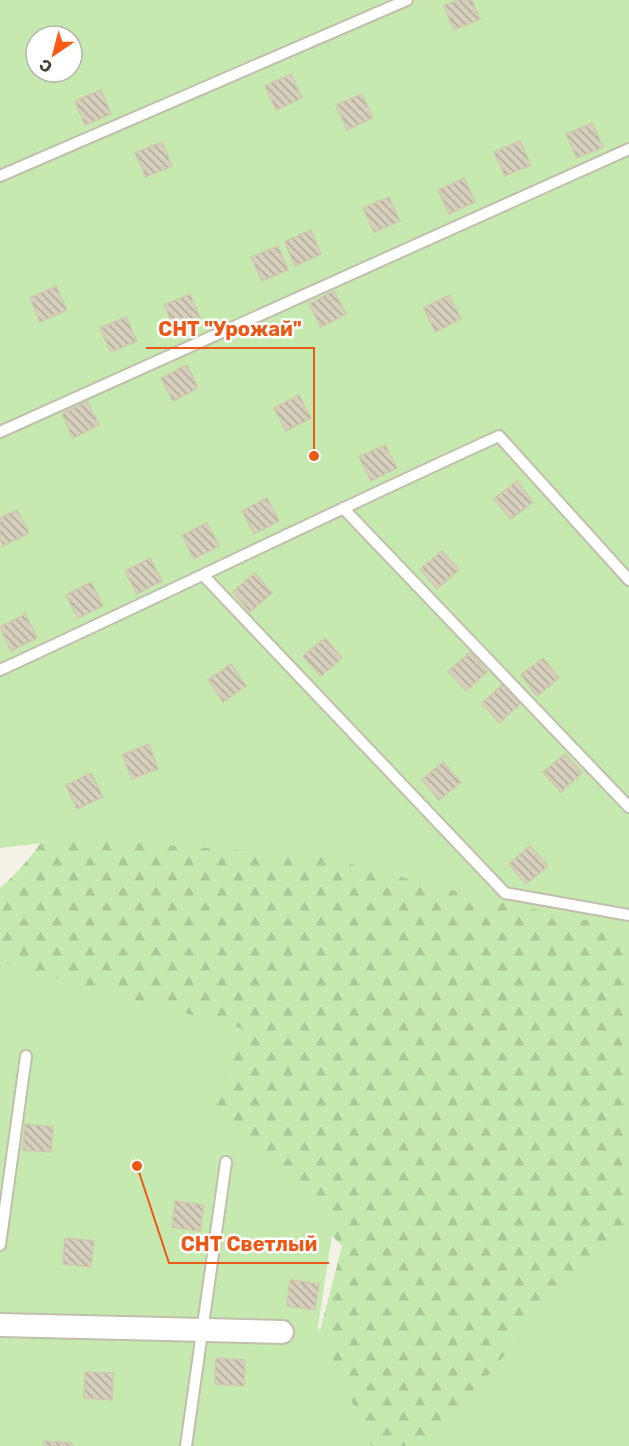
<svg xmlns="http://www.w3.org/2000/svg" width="629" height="1446" font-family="Rubik,sans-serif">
<defs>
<pattern id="forest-firs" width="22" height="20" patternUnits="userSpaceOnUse" patternTransform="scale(1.5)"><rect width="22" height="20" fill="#c6e9af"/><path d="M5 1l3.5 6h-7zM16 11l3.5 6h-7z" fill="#abc997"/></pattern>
<pattern id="building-back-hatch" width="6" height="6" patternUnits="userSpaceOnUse" patternTransform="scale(1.5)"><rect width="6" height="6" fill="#d5cfbc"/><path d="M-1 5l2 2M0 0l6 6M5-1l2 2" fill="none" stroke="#afaa9a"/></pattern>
</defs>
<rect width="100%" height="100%" fill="#f4f2e7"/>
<path fill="url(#forest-firs)" d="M62 810 629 898V1266L510 1446H311L310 1369 342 1246 316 1219 0 1028V888C26 866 45 839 62 810Z"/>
<path fill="#c6e9af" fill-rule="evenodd" d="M0 0H629V929L499 902 319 856 77 839 0 848ZM36 36H72V72H36Z
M0 960 19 968 243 1029 211 1117 335 1215 318 1327 372 1446H0Z
M629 1228V1446H432L539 1312Z"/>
<path fill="url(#building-back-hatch)" stroke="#d0c8af" stroke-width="1.5" d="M457 0H472L480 19 454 30 444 6Z
M291 74 302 98 276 110 265 86Z
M101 90 111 114 85 125 75 101Z
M362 94 373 118 347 130 336 105Z
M592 123 603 147 577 158 566 134Z
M520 141 531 165 505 176 494 152Z
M162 142 172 166 146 177 135 153Z
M464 178 475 202 449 214 438 190Z
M389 197 400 221 374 232 363 208Z
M311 230 321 254 295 266 285 242Z
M278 246 288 270 262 281 251 257Z
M56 286 67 310 40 322 30 298Z
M334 291 346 314 321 327 309 304Z
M190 294 200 318 175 329 164 305Z
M449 295 461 319 435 332 424 308Z
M126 317 137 341 111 352 100 328Z
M187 365 198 388 173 401 161 378Z
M299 395 311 418 286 431 274 408Z
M87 401 99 425 73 438 62 414Z
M385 445 397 468 371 481 359 457Z
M517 481 533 502 511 519 494 499Z
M267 498 279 521 254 534 242 511Z
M17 510 29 533 3 546 0 539V518Z
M207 523 219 546 194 559 182 535Z
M442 551 459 570 437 589 420 569Z
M150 558 162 581 137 594 125 571Z
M255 573 272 593 250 612 233 592Z
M91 582 103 606 78 618 66 595Z
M25 614 37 638 11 651 0 627Z
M325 638 342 658 321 676 303 656Z
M470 652 487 672 466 691 448 671Z
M543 658 559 678 537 696 521 675Z
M231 664 246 686 223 702 208 680Z
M503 684 520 704 499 723 482 703Z
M149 744 158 769 132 779 122 755Z
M565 754 582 773 561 792 543 772Z
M443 762 461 782 439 800 422 780Z
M91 773 103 797 77 809 66 785Z
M530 846 548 866 526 884 509 864Z
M25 1124 53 1127 51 1152 23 1150Z
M175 1201 204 1205 200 1231 172 1227Z
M65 1238 94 1241 91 1267 63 1264Z
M290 1280 319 1284 315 1310 287 1306Z
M216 1358 245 1360 244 1386 215 1384Z
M85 1372 113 1373 112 1400 84 1398Z
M44 1441 72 1443V1446H44Z"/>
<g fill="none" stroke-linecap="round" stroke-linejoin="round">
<defs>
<path id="lane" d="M0 176 407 0
M0 432 629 149
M343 508 629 807
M204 576 505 893 629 915
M0 670C167 593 332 512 499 436L629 580
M0 1245 26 1056
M186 1446 226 1162"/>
<path id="street" d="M0 1325 282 1332"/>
</defs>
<use href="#lane" stroke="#c2beac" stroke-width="14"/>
<use href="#street" stroke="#c2beac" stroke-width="26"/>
<use href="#lane" stroke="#fff" stroke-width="10"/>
<use href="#street" stroke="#fff" stroke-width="22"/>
</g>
<path fill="none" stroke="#eb5818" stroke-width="2" d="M314 456L314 348H146M137 1166L169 1263H329"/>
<g fill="#eb5818" stroke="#fff" stroke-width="2">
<circle cx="314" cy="456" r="6"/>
<circle cx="137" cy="1166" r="6"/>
</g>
<g font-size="20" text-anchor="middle" font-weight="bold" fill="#eb5818" stroke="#fff" stroke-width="5" stroke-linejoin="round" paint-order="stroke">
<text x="230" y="336">СНТ "Урожай"</text>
<text x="249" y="1251">СНТ Светлый</text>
</g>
<g transform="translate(54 54) rotate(215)"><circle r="28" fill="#ffffff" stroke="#b5b4af" stroke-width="1.5"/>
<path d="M0-4.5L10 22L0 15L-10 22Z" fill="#fd5a15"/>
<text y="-9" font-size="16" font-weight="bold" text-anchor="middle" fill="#474336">С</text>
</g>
</svg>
